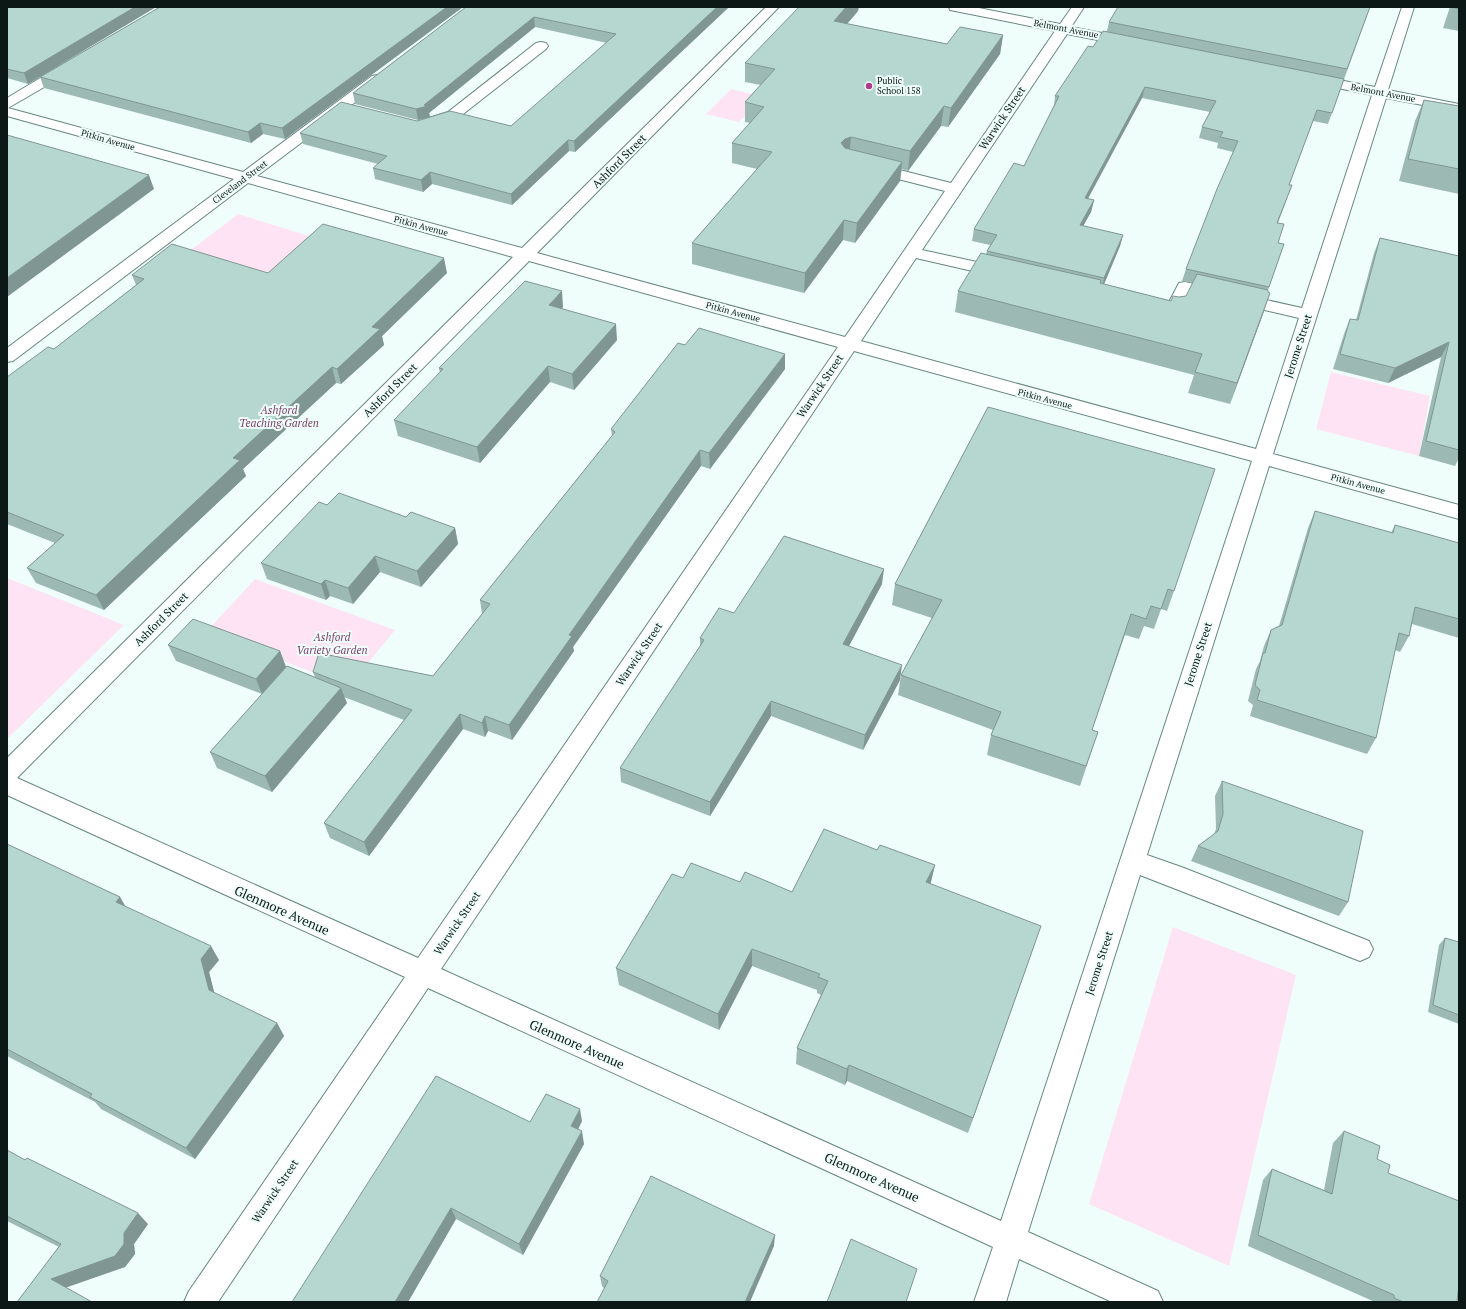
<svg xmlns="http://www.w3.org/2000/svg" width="1466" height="1309" font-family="'PT Serif',serif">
<rect width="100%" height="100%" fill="#f0fefb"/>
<path fill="#fde3f3" d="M731 89 764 97 739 122 706 114Z
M238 214 325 241 268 287 179 259Z
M1331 372 1430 396 1419 456 1316 429Z
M7 578 124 625 7 739Z
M255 579 395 630 349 686 206 632Z
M1173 927 1296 975 1229 1266 1089 1204Z"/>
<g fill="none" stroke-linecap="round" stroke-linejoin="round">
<defs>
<path id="minor" d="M766 7H779L537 253 845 337 945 191 867 171 864 168 867 165 872 163 951 183 1055 31 950 10 949 7H974L1060 24 1072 7H1084L1071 27 1128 38 1133 39 1135 42 1133 45 1128 46 1067 34 922 250 1009 269 1011 273 1009 277 1003 278 916 258 861 341 1256 449 1299 318 1190 293 1179 316C1170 318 1162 315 1153 313L1150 309 1153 305 1159 304 1167 306 1179 283 1185 282 1302 308 1372 95 1313 83 1308 82 1306 79 1308 76 1313 75 1375 87 1402 7H1414L1388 90 1459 104V112L1386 98 1273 454 1459 505V519L1269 466 1147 855 1184 868 1369 941 1373 949 1369 957 1360 961 1140 875 1028 1232 1158 1291 1163 1302H1112L1019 1259 1006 1302H974L993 1247 428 988 218 1302H184L189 1291 405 977 7 795V758L513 257 248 183 13 361 7 362V348L234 179 7 116V98L62 65 67 64 72 65 74 68 72 71 8 108 243 172 372 76 377 75 382 76 384 79 382 82 257 176 522 248ZM529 261 838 347 418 958 17 778ZM854 351 1252 461 1001 1221 441 969Z
M541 42 546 43 548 46 546 49 458 118 428 127 423 126 421 123 423 120 448 112 536 43Z"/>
</defs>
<use href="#minor" stroke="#678780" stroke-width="2"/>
<use href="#minor" fill="#fff" fill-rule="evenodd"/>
</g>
<path fill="#9db9b3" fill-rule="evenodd" d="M7 7H156L28 84 7 78Z
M160 7H463L285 139 263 134 251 143 44 88 40 77Z
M466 7H729L575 152 569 151 512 205 432 184 423 192 375 179 373 168 378 164 303 144 300 133 417 121 511 126 607 43 535 27 429 113 430 117 418 120 355 104 353 93Z
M1370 7 1328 124 1313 121 1289 185H1292L1278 223V243L1284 244 1268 290 1263 314 1230 404 1188 393 1194 375 955 312 958 291 986 254 987 251 990 245 972 241 974 229 1024 166 1054 107 1055 96 1093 47 1107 31 1109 22ZM1142 98 1210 112 1202 127 1199 138 1218 143 1217 148 1233 152 1186 269 1182 281 1193 283 1186 296 1179 297 1171 301 1104 284 1120 246 1123 235 1083 226 1091 212 1094 200 1088 199Z
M1450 7H1459V31L1443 28Z
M858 11 847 24 947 44 1003 35 1000 54 948 127 941 126 908 171 902 169 900 181 855 243 843 240 804 293 692 264V243L757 169 732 163V143L750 123 745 122V102L761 85 745 82V63Z
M1424 100 1459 106V194L1399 181 1415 121Z
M1380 238 1459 256V458L1455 466 1419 456 1441 357 1388 383 1333 369 1344 334 1350 319 1356 320 1374 253Z
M268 273H447L382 336 384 345 341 384 336 383 243 469 246 476 104 610 36 583 27 568 55 543 7 524V377L54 349 136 285 132 275Z
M563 307 562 309 617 340 574 390 550 382 480 463 398 436 394 420 440 373 439 368Z
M685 345 785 354V369L710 469 701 466 573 647 574 651 512 740 488 731 485 737 463 729 369 856 330 838 324 823 404 720 344 697 347 703 272 792 217 768 210 752 262 694 176 661 168 645 280 651 286 667 315 677 313 672 433 676 482 614 480 600 612 436 611 429Z
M988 407 1174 591 1167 611 1161 609 1154 629 1144 626 1139 639 1125 635 1092 730 1098 732 1080 786 987 755 991 735 993 730 898 695 901 675 932 618 892 605 895 584Z
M327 505 406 517 455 528 458 544 421 587 380 572 353 604 330 596 326 600 267 579 261 563Z
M1315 511 1391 533 1395 525 1459 543V638L1412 624 1409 636 1400 652 1395 650 1376 738 1367 754 1250 716 1253 705 1248 701 1256 669 1260 661 1264 646 1271 630 1279 626 1308 528Z
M882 584 849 646 900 680 863 750 771 716 710 816 621 782 620 768 700 646V638L734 613Z
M1222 781 1348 902 1339 916 1191 861 1198 846 1214 834 1216 829 1215 796Z
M7 844 120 897 125 906 219 960 209 972 214 993 277 1023 284 1036 195 1159 101 1109 95 1102 7 1056Z
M877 850 935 865 930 884 1035 943 968 1133 847 1081 845 1085 796 1064 797 1048 821 995 817 993V990L752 966 719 1030 619 985 616 968 683 878 740 882 792 892Z
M1445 938 1459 942V1024L1428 1012 1439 945Z
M582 1121 578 1130 584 1144 523 1255 456 1219 408 1302H292L530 1122Z
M1344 1131 1377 1159 1388 1173 1459 1201V1300H1457V1302H1375L1248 1246 1263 1180 1272 1169 1324 1190 1333 1143Z
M7 1150 25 1160 148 1224 134 1244 135 1254 125 1267 17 1302 59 1247 7 1221Z
M774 1246 604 1288 602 1286 600 1276Z"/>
<path fill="#7f9692" d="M135 7H156L28 84 24 73Z
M447 7H463L285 139 282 128Z
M717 7H729L575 152 574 141Z
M846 7H859L858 11 833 40 834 21Z
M534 17 535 27 429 113 430 117 418 120 416 109 424 105Z
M1003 35 1000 54 948 127 951 108Z
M1145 87 1142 98 1082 209 1085 198Z
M944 106 941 126 908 171 910 151Z
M260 123 263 134 251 143 248 132Z
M851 137 849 157 841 143 845 139Z
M568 140 569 151 512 205 511 194Z
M902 162 900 181 855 243 857 223Z
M430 172 432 184 423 192 421 180Z
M149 175 154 189 7 297V278Z
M1094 200 1091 212 1077 237 1080 225Z
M844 220 843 240 804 293 805 273Z
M1123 235 1120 246 1102 289 1104 278Z
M444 258 447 273 382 336 384 345 341 384 337 369 372 327Z
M562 291 563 307 551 321 549 305Z
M1270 293 1263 314 1230 404 1237 383Z
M616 324 617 340 574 390 572 374Z
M1449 342 1441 357 1388 383 1395 368Z
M785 354V369L710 469 709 453Z
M548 366 550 382 480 463 477 447Z
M332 367 336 383 243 469 246 476 104 610 96 595 233 458Z
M700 450 701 466 573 647 574 651 512 740 509 725 569 635Z
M455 528 458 544 421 587 417 571Z
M375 556 380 572 353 604 348 588Z
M884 569 882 584 842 659 843 644Z
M325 580 330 596 326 600 321 584Z
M280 651 286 667 262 694 256 679Z
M902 665 900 680 863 750 865 735Z
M341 688 347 703 272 792 265 776Z
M771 701V716L710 816V802Z
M460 714 463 729 369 856 364 842Z
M485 716 488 731 485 737 482 723Z
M935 865 931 882 923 900 926 882Z
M120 897 128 911 116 902Z
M1041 926 1035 943 968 1133 973 1118Z
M211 946 219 960 209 972 217 1003 209 990 201 959Z
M752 949V966L719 1030 718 1014Z
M277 1023 284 1036 195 1159 186 1148Z
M849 1065 847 1081 845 1085 847 1069Z
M580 1109 582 1121 573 1138 571 1126Z
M582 1131 584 1144 523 1255 519 1244Z
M451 1208 456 1219 408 1302H395Z
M138 1213 148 1224 134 1244 135 1254 125 1267 62 1289 51 1279 124 1233Z
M775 1235 774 1246 750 1302H745Z"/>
<path fill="#b6d7d0" stroke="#7f9692" d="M7 7H135L24 73 7 69Z
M160 7H447L282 128 260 123 248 132 40 77Z
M466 7H717L574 141 568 140 511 194 430 172 421 180 373 168 387 156 300 133 341 102 417 121 450 111 511 126 616 34 534 17 424 105 428 106 416 109 353 93Z
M799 7H846L834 21 947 44 960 27 1003 35 951 108 944 106 910 151 851 137 845 139 841 143 845 148 902 162 857 223 844 220 805 273 692 243 772 152 732 143 764 107 745 102 775 69 745 63Z
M1118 7H1370L1347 69 1109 22Z
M1451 7H1459V9Z
M1103 31 1344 79 1332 113 1317 110 1289 185H1292L1277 223 1284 224 1278 243 1284 244 1269 287 1186 269 1217 189 1238 141 1220 137 1223 132 1202 127 1216 101 1145 87 1085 198 1094 200 1080 225 1123 235 1104 278 987 251 997 235 974 229 1014 163 1024 166 1059 96H1055L1088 46 1093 47Z
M1424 100 1459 106V169L1408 159Z
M7 135 149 175 7 278Z
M323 224 444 258 372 327 380 329 337 369 332 367 233 458 240 460 96 595 27 568 64 535 7 512V377L48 347 54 349 144 279 132 275 172 244 268 273Z
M1380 238 1459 256V450L1426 441 1449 342 1395 368 1340 354 1350 319 1358 320Z
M981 253 1101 280 1100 283 1171 301 1173 296 1179 297 1186 296 1197 274 1268 290V292L1270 293 1237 383 1195 372 1202 354 958 291Z
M525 281 562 291 549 305 616 324 572 374 548 366 477 447 394 420 443 369 439 368Z
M699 328 785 354 709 453 700 450 569 635 572 636 509 725 485 716 482 723 460 714 364 842 324 823 412 710 313 672 319 653 433 676 490 604 480 600 615 432 611 429 678 343 685 345Z
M988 407 1215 469 1174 591 1168 589 1161 609 1151 606 1146 619 1131 614 1092 730 1098 732 1086 766 991 735 1001 712 901 675 942 600 895 584Z
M339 493 406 517 411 512 455 528 417 571 375 556 348 588 325 580 321 584 261 563 319 502 327 505Z
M1315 511 1393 533 1395 525 1459 543V619L1415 607 1409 636 1399 633 1376 738 1257 700 1260 690 1255 685 1263 653H1265L1271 630 1282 625Z
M784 536 884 569 843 644 902 665 865 735 771 701 710 802 620 768 704 640 700 638 719 608 734 613Z
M193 619 280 651 256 679 168 645Z
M287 666 341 688 265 776 210 752Z
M1222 781 1363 831 1348 902 1198 846 1218 831 1223 814Z
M824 829 877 850 880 845 935 865 926 882 1041 926 973 1118 849 1065 847 1069 797 1048 828 981 818 977 820 974 752 949 718 1014 616 968 672 874 683 878 691 863 740 882 745 872 792 892Z
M7 844 120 897 116 902 211 946 201 959 209 990 277 1023 186 1148 90 1097 92 1094 7 1049Z
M1445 938 1459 942V1015L1433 1005Z
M436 1076 530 1122 546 1094 580 1109 571 1126 582 1131 519 1244 451 1208 395 1302H292Z
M1344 1131 1380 1146 1377 1159 1390 1165 1388 1173 1459 1201V1284L1457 1302H1403L1394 1298V1295L1258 1235 1272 1169 1332 1194Z
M7 1150 25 1160 27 1158 138 1213 124 1233V1244L115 1256 51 1279 92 1302H17L61 1244 7 1216Z
M651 1176 775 1235 745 1302H597L608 1281 600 1276Z
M851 1239 917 1269 906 1302H827Z"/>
<circle fill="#b13a8f" stroke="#f0fefb" stroke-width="1.5" cx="869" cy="86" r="4"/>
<g text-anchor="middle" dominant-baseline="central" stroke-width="4" stroke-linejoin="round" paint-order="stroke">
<g font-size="9" fill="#0b1815" stroke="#f0fefb">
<text transform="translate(1066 29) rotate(11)">Belmont Avenue</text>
<text transform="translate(1383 93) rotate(11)">Belmont Avenue</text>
<text transform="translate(108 140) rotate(16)">Pitkin Avenue</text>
<text transform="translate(240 182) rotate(-37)">Cleveland Street</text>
<text transform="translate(421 226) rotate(15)">Pitkin Avenue</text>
<text transform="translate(733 312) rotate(15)">Pitkin Avenue</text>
<text transform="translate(1045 399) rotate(15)">Pitkin Avenue</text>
<text transform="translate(1358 484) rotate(15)">Pitkin Avenue</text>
</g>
<g font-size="9" fill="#0b1815" stroke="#f0fefb" text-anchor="start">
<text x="877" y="81">Public<tspan x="877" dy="10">School 158</tspan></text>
</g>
<g font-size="11" fill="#0b1815" stroke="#f0fefb">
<text transform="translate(1002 118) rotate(-56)">Warwick Street</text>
<text transform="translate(619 161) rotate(-45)">Ashford Street</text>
<text transform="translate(1298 346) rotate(-72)">Jerome Street</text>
<text transform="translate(820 386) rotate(-56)">Warwick Street</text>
<text transform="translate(390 390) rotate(-45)">Ashford Street</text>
<text transform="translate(161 619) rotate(-45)">Ashford Street</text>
<text transform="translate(639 654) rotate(-56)">Warwick Street</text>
<text transform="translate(1198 654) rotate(-72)">Jerome Street</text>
<text transform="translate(457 923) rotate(-56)">Warwick Street</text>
<text transform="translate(1099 963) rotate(-72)">Jerome Street</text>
<text transform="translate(275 1191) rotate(-56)">Warwick Street</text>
</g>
<g font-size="11" font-style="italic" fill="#7b3e68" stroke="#f0fefb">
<text x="279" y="410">Ashford<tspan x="279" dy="13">Teaching Garden</tspan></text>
<text x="332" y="637">Ashford<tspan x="332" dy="13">Variety Garden</tspan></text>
</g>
<g font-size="13" fill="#0b1815" stroke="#f0fefb">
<text transform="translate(282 910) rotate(24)">Glenmore Avenue</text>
<text transform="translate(577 1044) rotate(24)">Glenmore Avenue</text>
<text transform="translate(872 1177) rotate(24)">Glenmore Avenue</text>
</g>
</g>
<rect width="1466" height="1309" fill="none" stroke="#0b1815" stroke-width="16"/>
</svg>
